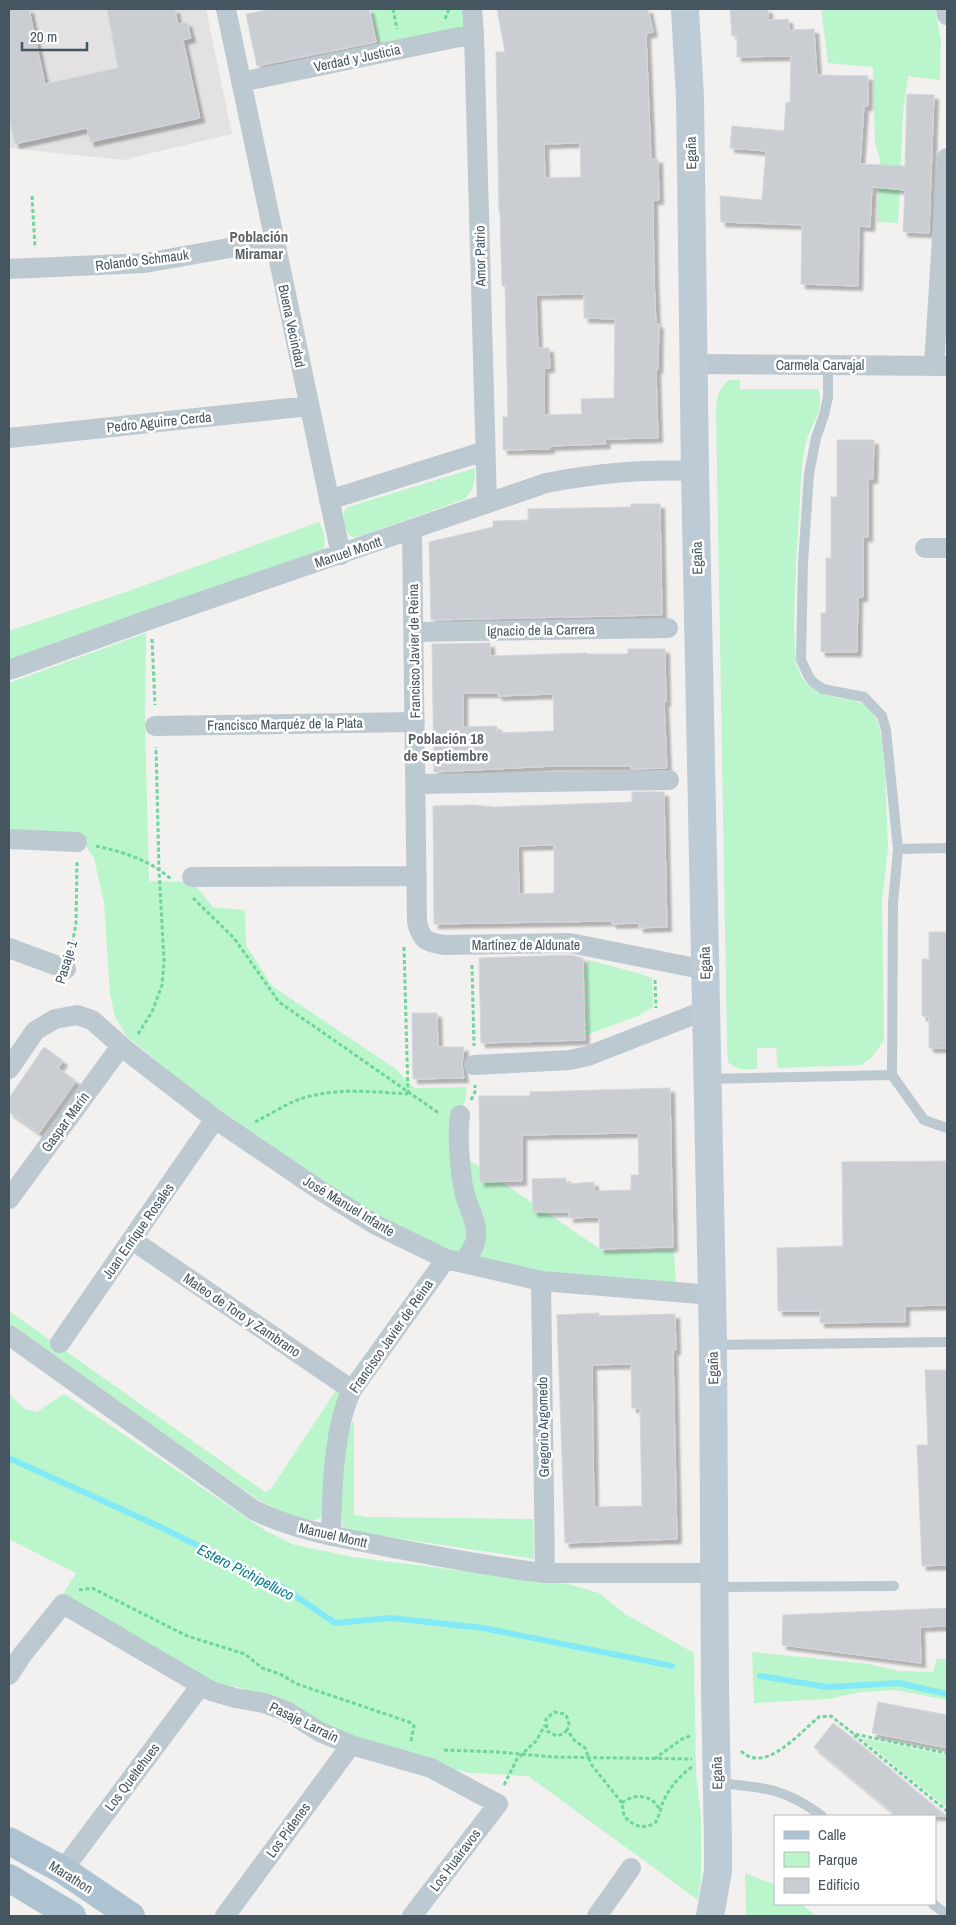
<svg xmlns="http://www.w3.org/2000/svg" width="956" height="1925" font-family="'Archivo Narrow',sans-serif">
<defs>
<filter id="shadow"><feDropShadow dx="4.5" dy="4.5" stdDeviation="1" flood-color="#0004"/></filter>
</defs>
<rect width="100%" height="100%" fill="#f3f0f0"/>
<path fill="#e4e1e2" d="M9 9H206L232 134 123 160 9 148Z"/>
<path fill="#baf5cc" d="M371 9H463L465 29 379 46Z
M821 9H935L941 40 940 80 908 76 903 113 898 223 877 222 880 160 875 142 873 67 828 63Z
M729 380H740V389H818C824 406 816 418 809 433 805 443 804 454 802 464L796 562 794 626 796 665 802 678 808 685 818 692 833 697 852 700 864 704 872 712 878 722 881 736 885 773 888 849 882 899 884 1040 872 1057 861 1065 778 1068 776 1048H757V1069C746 1069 736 1071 728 1062L727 1045 716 410C717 397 718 388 729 380Z
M475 468C475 482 474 489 465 499L355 538C344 534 343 522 344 511L348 507Z
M319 522C323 530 327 540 323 549L9 660V631L126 592Z
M146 633 145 725 149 881 193 882 213 907 245 910 246 945 272 986 396 1069 414 1088 467 1087 465 1101 458 1113 459 1153 603 1251 674 1250 676 1286 528 1271 451 1251 359 1206 207 1101 126 1036 115 1016 110 994 104 903 94 858 79 836 9 830V683Z
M588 960 638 973 652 978 653 1007 640 1015 589 1034Z
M9 1311 265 1492 271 1489 338 1387 341 1394 323 1507 320 1518C308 1527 268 1505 256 1498L9 1325Z
M9 1394 25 1409 37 1412 64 1394 266 1531 295 1545 353 1557 568 1584 599 1593 625 1614 694 1653 696 1774 701 1817V1880L698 1900 528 1776 470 1773 432 1764 355 1741 266 1696 237 1687 213 1683 61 1597 76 1573 9 1539Z
M354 1420V1515L367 1517 533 1519 534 1559 343 1530C341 1501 339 1445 354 1420Z
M752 1652 869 1664 899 1671 933 1672 937 1659H947V1700L896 1690 862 1692 828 1699 754 1703Z
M861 1738 947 1755V1808Z
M745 1873 775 1885V1904H801L816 1916H746Z"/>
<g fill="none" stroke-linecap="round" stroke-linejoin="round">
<path stroke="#82e9f7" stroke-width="6" d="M9 1458 156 1525 284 1588 335 1623 391 1618 483 1628 672 1666
M760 1676 827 1687 898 1683 947 1694"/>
</g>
<path fill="#caced3" stroke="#d3d7dc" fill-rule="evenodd" filter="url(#shadow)" d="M9 9H29L45 84 118 68 107 9H175L178 24 187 22 191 38 183 40 200 118 90 142 87 128 15 144 9 116Z
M272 9H369L376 42 257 66 246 14Z
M497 9H648L653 32 646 34 651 159H658L659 200H653L654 277 656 324H659L658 369H656L658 438 605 439 606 444 550 446V449L503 450V417H508L505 286H502L500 212H499L496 52H505ZM580 143 581 177 545 178 544 144ZM584 294V318L615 319 614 398 581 399 582 414 544 415V368H550L549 348H538L536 295Z
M730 9H768V20L788 19 789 30 814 29 817 75 868 76V106H864L860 164 905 166 907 94 934 95 929 233 903 232 905 190 872 187 870 227 859 226 858 286 801 284 802 225 721 222 720 196 762 200 766 151 730 148 732 126 784 131 786 102 790 103 791 56 737 57V36H732Z
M837 440H874L873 479H868V537H863V597H858L857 652H821V613H826V558H831V497H837Z
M631 504H660L662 615 431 620 429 542 493 527V521L528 520V509L631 507Z
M490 643V655L493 656 586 653V654H628V649H665L666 702H664L667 768 631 769V766H555L434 772 432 644ZM463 693H498V696L553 694 554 731 497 733V726L463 727Z
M632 792H664L667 927 639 928V923L612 924V921L434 924 433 806 473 805 494 807 632 802ZM554 845V893L519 894 518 846Z
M929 932H947V1048H929V1017L922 1016V959H929Z
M571 955 583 958 585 1040 481 1043 479 958Z
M412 1013H437L438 1047H464L462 1065 464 1078 413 1079Z
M44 1047 63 1061 58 1068 76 1081 39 1133 9 1112V1098Z
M670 1088 673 1247 600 1249 599 1217 569 1218V1212H533L532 1179 566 1178V1184L594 1182V1191L631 1190V1175H639L638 1133 522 1135V1181L480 1182 479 1096H530V1092Z
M947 1161V1305L905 1306V1322L820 1323V1311H778L777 1248 843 1246 842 1162Z
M599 1313V1316L675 1314 676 1350 673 1351 677 1539 565 1543 557 1315ZM631 1364 632 1408H640L642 1506 594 1507 592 1365Z
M925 1370H947V1565L922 1566 917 1445H928Z
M947 1608V1626L920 1627 921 1663 782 1645 783 1615Z
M878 1702 947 1715V1748L872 1733Z
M833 1723 866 1749 946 1816H897L814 1747Z"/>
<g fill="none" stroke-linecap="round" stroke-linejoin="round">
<path stroke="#6dd79a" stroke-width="3" stroke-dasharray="4 2.5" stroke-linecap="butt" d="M393 9 397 29
M445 19 449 9
M32 196 35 248
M152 639 155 705
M96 846C123 852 150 860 171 879
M193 898 234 938 279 1002 440 1114
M404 947 408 1093
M71 950 76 924 77 862
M472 965 474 1046
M586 967 587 1036
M655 980 656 1008
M138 1034 152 1012 162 985 164 961 159 869 156 747
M471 1100 475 1092V1085
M255 1122C273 1113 291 1100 311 1096 342 1088 376 1092 408 1094
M79 1590 92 1588 187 1636 245 1654 262 1668 280 1674 297 1684 409 1722 414 1726 411 1741
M567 1730 563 1734 557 1736 547 1731 546 1719 554 1712 565 1714C569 1720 570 1724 567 1730L574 1740 585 1748 591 1764 622 1803 624 1816C633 1826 642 1830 655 1823 660 1816 660 1808 664 1800 670 1786 681 1775 693 1766
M854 1735 947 1811
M444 1750 498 1752 553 1757 692 1759
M741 1751C765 1775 800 1732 819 1717L831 1716 854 1734 947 1753
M654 1759 682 1739 692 1735
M504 1785 517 1759 536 1741 545 1725
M622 1803C635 1792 654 1795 660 1811"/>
<path stroke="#bcc9d1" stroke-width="10" d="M828 365V397L824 415 816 438 809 474 803 563 801 660 809 677 814 683 823 689 864 697 882 716 886 730 898 849 893 903 892 1075 924 1120 947 1128
M898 849 947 848
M708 1079 892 1075
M714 1345 947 1342
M715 1587 894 1586
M718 1783C762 1787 785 1788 822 1816
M933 1904 947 1915"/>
<path stroke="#bcc9d1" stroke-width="20" d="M226 9 341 555
M472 9 474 34 487 503
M946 9 947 15
M241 82 474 34
M9 269 145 263 274 240
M693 364 947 366
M934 366 947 158
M9 438 309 406
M329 500 485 451
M412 530 417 922C421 940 427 943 445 945L570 943 706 970
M925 548H947
M414 632 668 628
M9 670 151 619 546 483C598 473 642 469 695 471
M155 726 415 722
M416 784 669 780
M9 839 77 842
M192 877 417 876
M9 948 66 969
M474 1065 570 1060 588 1056 706 1010
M9 1069 35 1031 55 1019 77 1015 92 1020 127 1051 215 1119 321 1191 376 1225 446 1259 541 1281 712 1295
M460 1115C457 1136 460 1174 465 1195 469 1209 477 1221 476 1236 476 1246 469 1254 463 1263
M9 1199 121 1046
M132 1240 352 1390
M541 1281 545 1573
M9 1335 254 1510C293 1530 339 1537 383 1546 436 1556 491 1567 545 1573H714
M60 1343 215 1119
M331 1536C332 1492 333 1428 352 1390L446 1259
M9 1675 22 1655 63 1604 211 1691 235 1698 264 1703 286 1711 320 1732 351 1745 431 1768 498 1804 412 1916
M63 1870 201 1685
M225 1916 351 1745
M597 1916 631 1868"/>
<path stroke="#bccbd6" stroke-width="28" d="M685 9 690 97 695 471 713 1345 715 1690 718 1842V1871L710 1916"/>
<path stroke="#adc3d2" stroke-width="28" d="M9 1841 63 1870 131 1916
M9 1878 72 1916"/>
</g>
<g text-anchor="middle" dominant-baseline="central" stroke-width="5" stroke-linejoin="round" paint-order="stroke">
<g font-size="14" fill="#465660" stroke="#fff">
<text transform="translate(357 58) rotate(-12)">Verdad y Justicia</text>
<text transform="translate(691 153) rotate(-91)">Egaña</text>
<text transform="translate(480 256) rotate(-91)">Amor Patrio</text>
<text transform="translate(142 260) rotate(-7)">Rolando Schmauk</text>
<text transform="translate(292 326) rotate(78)">Buena Vecindad</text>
<text x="820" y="365">Carmela Carvajal</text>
<text transform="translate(159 422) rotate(-6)">Pedro Aguirre Cerda</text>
<text transform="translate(348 552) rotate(-19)">Manuel Montt</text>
<text transform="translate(697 558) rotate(-91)">Egaña</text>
<text transform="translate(541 630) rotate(-1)">Ignacio de la Carrera</text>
<text transform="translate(414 651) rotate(-91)">Francisco Javier de Reina</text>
<text transform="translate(285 724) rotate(-1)">Francisco Marquéz de la Plata</text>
<text x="526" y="945">Martínez de Aldunate</text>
<text transform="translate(66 962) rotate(-73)">Pasaje 1</text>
<text transform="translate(705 963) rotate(-91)">Egaña</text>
<text transform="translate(65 1122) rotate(-54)">Gaspar Marín</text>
<text transform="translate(349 1206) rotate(31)">José Manuel Infante</text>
<text transform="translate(138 1231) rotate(-55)">Juan Enrique Rosales</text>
<text transform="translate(242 1315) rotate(34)">Mateo de Toro y Zambrano</text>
<text transform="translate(391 1336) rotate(-55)">Francisco Javier de Reina</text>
<text transform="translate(713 1368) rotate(-91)">Egaña</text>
<text transform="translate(543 1427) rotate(-91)">Gregorio Argomedo</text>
<text transform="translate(333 1535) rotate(13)">Manuel Montt</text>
<text transform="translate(304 1722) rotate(26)">Pasaje Larraín</text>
<text transform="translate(717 1773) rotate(-91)">Egaña</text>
<text transform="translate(132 1777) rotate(-53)">Los Queltehues</text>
<text transform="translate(288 1830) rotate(-54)">Los Pidenes</text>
<text transform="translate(455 1860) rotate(-53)">Los Huairavos</text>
<text transform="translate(71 1877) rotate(32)">Marathon</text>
</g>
<g font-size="15" font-weight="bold" fill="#5c6166" stroke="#fff">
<text x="259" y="236">Población<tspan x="259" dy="17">Miramar</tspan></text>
<text x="446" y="738">Población 18<tspan x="446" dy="17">de Septiembre</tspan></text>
</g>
<g font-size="15" font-style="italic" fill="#047e8f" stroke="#fff">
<text transform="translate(246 1572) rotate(27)">Estero Pichipelluco</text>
</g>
</g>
<rect width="956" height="1925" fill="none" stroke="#465660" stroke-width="20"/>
<rect x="774" y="1815" width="162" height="90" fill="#ffffff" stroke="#b5bbbf"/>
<rect x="784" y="1831" width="25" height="8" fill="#adc3d2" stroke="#b5bbbf"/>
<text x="818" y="1840" font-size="15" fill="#465660">Calle</text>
<rect x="784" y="1852" width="25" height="15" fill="#baf5cc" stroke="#b5bbbf"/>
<text x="818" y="1865" font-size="15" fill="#465660">Parque</text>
<rect x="784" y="1878" width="25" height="15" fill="#caced3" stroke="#b5bbbf"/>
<text x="818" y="1890" font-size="15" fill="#465660">Edificio</text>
<path d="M22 42v8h65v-8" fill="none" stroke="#465660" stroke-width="2.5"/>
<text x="30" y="42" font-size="15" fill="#465660" stroke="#ffffff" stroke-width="4" paint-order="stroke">20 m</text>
</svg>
